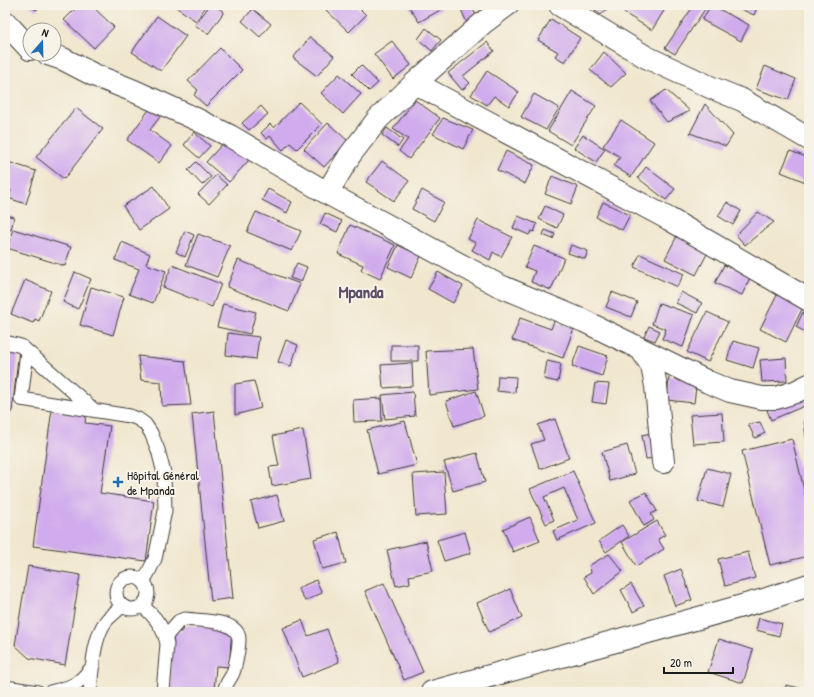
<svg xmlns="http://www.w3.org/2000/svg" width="814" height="697" font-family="'Patrick Hand',sans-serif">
<rect width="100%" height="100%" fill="#f7f3e8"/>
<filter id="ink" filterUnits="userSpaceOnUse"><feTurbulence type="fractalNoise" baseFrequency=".025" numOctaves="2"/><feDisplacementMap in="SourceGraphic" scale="8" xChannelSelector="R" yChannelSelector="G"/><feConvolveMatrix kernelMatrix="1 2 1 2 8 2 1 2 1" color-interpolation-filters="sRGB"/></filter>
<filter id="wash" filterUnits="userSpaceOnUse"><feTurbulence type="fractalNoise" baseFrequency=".012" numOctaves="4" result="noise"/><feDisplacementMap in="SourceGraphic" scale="16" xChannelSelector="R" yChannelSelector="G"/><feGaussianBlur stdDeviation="0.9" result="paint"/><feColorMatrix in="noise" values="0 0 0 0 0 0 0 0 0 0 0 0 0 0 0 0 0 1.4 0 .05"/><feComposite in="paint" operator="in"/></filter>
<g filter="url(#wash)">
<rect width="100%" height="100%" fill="#f1e7cf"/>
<g id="blocks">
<path fill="#d0abed" d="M29 5H41L36 10Z
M79 5H91L114 27 94 48 64 20Z
M173 5H207L196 21Z
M210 5H214L224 12 208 34 195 25Z
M331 5H356L366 15 349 32 326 10Z
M408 5H439L442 9 419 22Z
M459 5H471L478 20 468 25Z
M593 5H610L601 15 591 7Z
M629 5H658L665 9 652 30 624 13Z
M694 5H705L707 6 675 54 665 48Z
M711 5 749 25 741 41 702 20Z
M735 5H758L754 15 734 6Z
M253 9 271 24 260 37 242 21Z
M157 16 186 36 161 71 132 52Z
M551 19 580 38 565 62 555 56 558 52 538 40Z
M426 28 441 40 432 51 418 39Z
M310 37 334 56 317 76 293 58Z
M392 41 411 65 393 79 374 54Z
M487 42 494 51 463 76 470 83 462 90 448 73Z
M220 48 242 70 206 106 194 95 198 90 188 81Z
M604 52 626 73 611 87 590 70Z
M361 65 378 83 369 91 352 74Z
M765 66 796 79 788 100 756 89Z
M487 71 519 92 509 106 494 96 487 105 471 95Z
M339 74 361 94 343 114 321 93Z
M666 90 690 111 667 122 650 101Z
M572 91 596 106 571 145 548 131Z
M534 94 559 108 546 130 521 117Z
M415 100 440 118 409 159 399 151 408 139 393 129Z
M299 102 322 124 297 149 290 143 283 150 270 136 267 139 261 133 270 124 274 128Z
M705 104 733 135 726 146 690 133Z
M261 106 268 114 249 130 242 123Z
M151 107 162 114 150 130 172 146 159 163 127 140Z
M76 108 103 129 64 179 36 157Z
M443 118 473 130 463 149 433 134Z
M621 120 654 142 631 177 614 166 620 157 603 146Z
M328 123 348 141 324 167 304 149Z
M387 128 403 140 398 147 382 135Z
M194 132 210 146 199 158 184 145Z
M583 135 605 149 596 162 574 148Z
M226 140 249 160 229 182 206 162Z
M506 151 534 165 525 184 497 170Z
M790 151 809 158 808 183 781 172Z
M5 161 36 171 26 204 8 198 11 190 5 188Z
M382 161 409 181 394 201 366 182Z
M196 162 211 177 202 185 188 170Z
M646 167 675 189 666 200 638 178Z
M216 175 227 185 209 204 198 194Z
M552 176 578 187 571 204 545 194Z
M154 186 169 209 139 230 123 206Z
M268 189 292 202 287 213 262 200Z
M422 190 444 202 434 221 412 209Z
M603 202 630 215 622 230 596 217Z
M727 202 741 211 733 225 718 216Z
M545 206 563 215 557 228 539 219Z
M256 212 301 231 292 251 247 232Z
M758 212 774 222 745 245 736 235Z
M325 213 342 221 337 232 320 224Z
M5 215 14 217 11 230 5 228Z
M518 216 537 224 534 232 531 231 529 235 513 228Z
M478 220 512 237 501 257 493 252 490 260 472 250 476 243 468 239Z
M350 225 395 245 380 279 361 270 363 265 338 254Z
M13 229 71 247 65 266 7 248Z
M545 230 555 234 553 239 543 235Z
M185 231 194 235 185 257 176 252Z
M198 234 230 246 217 277 186 265Z
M678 234 709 250 696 275 665 259Z
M122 242 150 254 146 264 166 271 153 303 129 294 139 269 115 260Z
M398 245 421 256 411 278 388 267Z
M571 245 588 251 585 259 568 253Z
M534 246 564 258 551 290 531 282 535 271 525 267Z
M640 254 684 274 677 287 634 267Z
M238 260 300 284 289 311 227 287Z
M297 263 307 267 301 282 290 278Z
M735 263 753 271 742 295 715 283 724 265 733 269Z
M172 265 221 284 212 307 163 287Z
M75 272 91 279 78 309 63 302Z
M438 272 463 286 453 303 428 289Z
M25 280 51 291 39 321 35 319 33 323 11 314Z
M91 287 124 297 113 335 80 325Z
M612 292 637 302 631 317 606 307Z
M681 292 702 303 697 313 676 303Z
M778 293 804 305 786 342 760 329Z
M659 303 694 315 683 347 662 339 666 329 652 324Z
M223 304 256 312 250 334 217 327Z
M707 312 728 322 708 362 687 352Z
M803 312 809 315V334L796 327Z
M520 318 551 329 554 321 574 328 563 358 512 340Z
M649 326 660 331 655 341 644 337Z
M228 333 259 337 256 359 226 355Z
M286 340 298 345 291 366 278 362Z
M733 341 759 348 753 368 727 360Z
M391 345H418V361H391Z
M579 346 608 356 602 376 572 366Z
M5 348 19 349 12 412 5 411Z
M473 349 478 389 429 395 426 351Z
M138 356 185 361 191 405 162 406 161 382 141 380Z
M786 358 787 381 762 382 760 360Z
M547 361 561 364 558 382 544 379Z
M412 363 413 386 383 388 381 365Z
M498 376 516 377 515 393 497 391Z
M669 377 697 379 694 403 667 400Z
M254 381 261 408 235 415V384Z
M595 383 609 384 606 404 592 402Z
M476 391 484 416 454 426 446 401Z
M413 392 415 416 385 419 382 395Z
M809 393V404L771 420 767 410Z
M381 398 382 421 354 422 353 400Z
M52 409 86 414 85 423 110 426 100 493 154 501 146 561 33 546Z
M214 411 233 598 211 601 192 414Z
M722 413 724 442 693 444 690 415Z
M555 419 569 458 540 469 531 444 544 440 538 425Z
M809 419V438H806L804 420Z
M405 421 417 465 378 474 367 430Z
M760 422 765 433 755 438 748 424Z
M303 430 311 479 272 486 269 467 279 466 273 436Z
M651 433 656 458 646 459 642 435Z
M792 439 809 511V556L770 565 742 451Z
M627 445 635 474 610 481 602 452Z
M477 453 485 482 453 491 444 462Z
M707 468 731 474 723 507 698 501Z
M573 471 596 523 557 540 553 531 578 520 564 488 544 497 554 520 546 524 530 489Z
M444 472 447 514 416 516 413 474Z
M646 492 657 511 651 514 654 520 644 526 630 500Z
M277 495 284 521 258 528 251 502Z
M530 517 540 541 513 552 503 529Z
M657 521 665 535 658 539 664 549 636 566 622 542Z
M622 525 629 536 606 552 599 541Z
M338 532 346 563 322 569 314 539Z
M465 532 471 553 444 561 437 540Z
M426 541 433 571 409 576 410 583 396 586 387 550Z
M748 552 755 578 725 586 718 559Z
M609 554 623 571 594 594 584 577 591 573 590 565Z
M28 566 80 575 65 665 29 658 15 645Z
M681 569 692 600 675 606 664 576Z
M316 580 322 593 305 601 298 588Z
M384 583 423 672 404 680 365 591Z
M631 584 644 606 633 612 621 590Z
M510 589 522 618 489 632 477 603Z
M759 618 782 624 779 636 756 630Z
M302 620 308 636 327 629 339 662 302 677 283 628Z
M185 625 232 629 229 667 216 666 214 692H169L174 632H181Z
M719 639 753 650 743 683 708 672Z
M786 685 809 690V692H785Z"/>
</g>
</g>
<g filter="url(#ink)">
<use href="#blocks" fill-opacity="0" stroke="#3c3a37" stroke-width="1"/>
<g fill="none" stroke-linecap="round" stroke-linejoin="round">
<defs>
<path id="service" d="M5 342 21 346 94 410
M27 352 21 399 130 416 138 419 145 424 151 433 158 450 164 473 165 511 155 559 144 581
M116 593a16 16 0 1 1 32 0a16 16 0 1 1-32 0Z
M142 606C155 616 164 627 167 644L163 692
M166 636 179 621 185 619C199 621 238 619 239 639 239 646 236 662 234 670 232 678 225 683 224 692
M5 687 38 692
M50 692C74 686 77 686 93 666
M90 692C92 671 93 638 106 621 110 616 117 611 122 606"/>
<path id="minor" d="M560 5 646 57 710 87 742 100 809 139
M5 22 30 49
M48 54 63 59 94 75 134 91 196 119 230 136 327 193 498 285 584 321 708 382 730 391 762 398H776L795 392 809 385
M415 83 669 219 809 300
M327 193 350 155 378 119 415 83 483 23 507 5
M641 349 652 366 656 386 663 462
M432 692 767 599 809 585"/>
</defs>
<use href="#service" stroke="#3c3a37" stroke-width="15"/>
<use href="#minor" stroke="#3c3a37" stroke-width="24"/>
<use href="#service" stroke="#fff" stroke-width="13"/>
<use href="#minor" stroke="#fff" stroke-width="22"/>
</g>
</g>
<path fill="#1f6fb2" stroke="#f7f3e8" stroke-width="1.5" d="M116 476h4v4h4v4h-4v4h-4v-4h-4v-4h4z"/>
<g text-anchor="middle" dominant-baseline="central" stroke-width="4" stroke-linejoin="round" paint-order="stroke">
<g font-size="13" fill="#1c1c1c" stroke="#f7f3e8" text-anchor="start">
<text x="127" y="475">Hôpital Général<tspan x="127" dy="15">de Mpanda</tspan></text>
</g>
<g font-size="17" font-weight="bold" fill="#5b4e65" stroke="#f7f3e8">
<text x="361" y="291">Mpanda</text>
</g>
</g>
<rect width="814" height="697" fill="none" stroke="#f7f3e8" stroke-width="20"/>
<g transform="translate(42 42) rotate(20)"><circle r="19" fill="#f7f3e8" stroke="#9f9d96"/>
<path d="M0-3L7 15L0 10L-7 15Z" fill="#1f6fb2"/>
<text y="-6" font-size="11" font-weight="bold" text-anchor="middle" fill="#1c1c1c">N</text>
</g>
<path d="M664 667v6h69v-6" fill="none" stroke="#1c1c1c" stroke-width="2"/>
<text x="670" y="667" font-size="12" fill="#1c1c1c" stroke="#f7f3e8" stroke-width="3" paint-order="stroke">20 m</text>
</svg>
